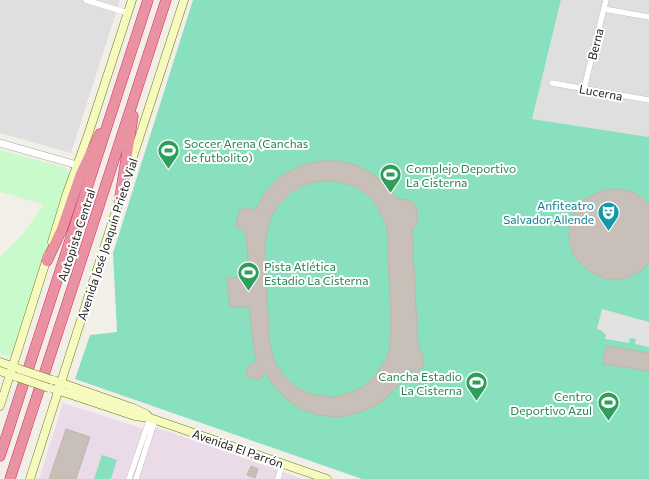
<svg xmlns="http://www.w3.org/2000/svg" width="649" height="479" font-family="Commissioner,sans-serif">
<rect width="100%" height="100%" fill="#f2efe9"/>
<path fill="#e0dfdf" d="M0 0H120L71 153 0 133Z
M561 0H649V137L532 119Z"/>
<path fill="#ebdbe8" d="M63 403 141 428H158L303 479H39Z"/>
<path fill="#c8facc" d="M0 150 66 168 70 175 33 296 13 356H6L0 354V257L23 234 44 204 0 192Z"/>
<path fill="#88e0be" d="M193 0H561L532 119 649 137V479H362L75 379 90 335 117 332 113 253Z
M102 455 117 460 111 479H94Z"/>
<path fill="#e2e2e2" d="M602 309 649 322V347L635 344 636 339 630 338 629 343 605 339 606 335 602 331 597 329Z"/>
<path fill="#c7bfb8" stroke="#c4b6ab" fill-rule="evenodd" d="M320 161H339L348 163 358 166 374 175 388 186 397 199 409 200 416 206 418 223 412 229 418 346 422 353 424 366 416 373 408 369 404 377 393 391 380 403 363 411 346 416 337 417 319 415 302 409 294 405 280 393 265 373 259 380 246 376 248 366 256 362 249 307H230L227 278 249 277 246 233 236 226 239 211 247 207 255 211 264 194 277 180 284 174 301 166ZM319 181H335L351 185 358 188 371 198 376 204 387 227 391 322 390 348 386 359 376 375 365 386 350 393 335 397H327L311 394 296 387 290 382 284 376 275 363 271 350 269 339 265 246 267 231 271 217 279 204 290 193 304 185Z
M619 189 635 193 649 204V263L641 271 623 279H607L592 273 580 263 574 255 569 240 570 224 576 209 587 198 604 190Z
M606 346 649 353V371L603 364Z
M66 429 90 437 76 479H49Z
M251 466 258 469 255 478 247 475Z"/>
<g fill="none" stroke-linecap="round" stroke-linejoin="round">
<defs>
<path id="minor" d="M86 0 128 13
M604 9 649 17
M552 83 649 100
M584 89 606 0
M129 479 150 418
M136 479 155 420
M278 479 282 464"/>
<path id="tertiary" d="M0 143 77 165"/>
<path id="secondary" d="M127 175 184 0
M52 242 67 193 88 135 132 0
M0 362 17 368
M0 371 14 376
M56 381 133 408 146 414 149 417
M54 389 135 416 150 418 327 479
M0 406 48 255
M30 479 122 192"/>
<path id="motorway" d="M120 197 133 116
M47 261 62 229 81 174 100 134
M0 456 148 0
M10 479 166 0"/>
</defs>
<use href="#minor" stroke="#a9a9a9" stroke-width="6"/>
<use href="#tertiary" stroke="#a9a9a9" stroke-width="8"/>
<use href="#secondary" stroke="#707d05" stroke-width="9"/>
<use href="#motorway" stroke="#dc2a67" stroke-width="11"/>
<use href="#minor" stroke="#fff" stroke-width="5.5"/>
<use href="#tertiary" stroke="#fff" stroke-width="7"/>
<use href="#secondary" stroke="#f7fabf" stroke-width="8"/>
<use href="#motorway" stroke="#e892a2" stroke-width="10"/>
<defs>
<path id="secondary-bridge" d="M19 369 52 380
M17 377 49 388"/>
</defs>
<use href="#secondary-bridge" stroke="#707d05" stroke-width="9" stroke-linecap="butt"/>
<use href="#secondary-bridge" stroke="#f7fabf" stroke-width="8"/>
</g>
<defs>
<symbol id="stadium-pin" viewBox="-11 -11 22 30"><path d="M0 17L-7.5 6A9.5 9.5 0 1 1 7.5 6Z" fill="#2e9e5b" stroke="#fff"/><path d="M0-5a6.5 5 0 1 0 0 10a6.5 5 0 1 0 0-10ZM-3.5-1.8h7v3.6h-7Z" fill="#fff"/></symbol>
<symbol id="theatre-pin" viewBox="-11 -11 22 30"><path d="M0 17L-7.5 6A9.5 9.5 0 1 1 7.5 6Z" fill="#0f9aa8" stroke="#fff"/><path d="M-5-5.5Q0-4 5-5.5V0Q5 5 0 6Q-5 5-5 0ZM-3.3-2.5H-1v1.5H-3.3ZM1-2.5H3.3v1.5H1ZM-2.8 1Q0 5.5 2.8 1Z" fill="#fff"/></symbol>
</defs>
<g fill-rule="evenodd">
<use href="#stadium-pin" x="156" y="138" width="25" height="34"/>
<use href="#stadium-pin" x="378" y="162" width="25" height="34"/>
<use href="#theatre-pin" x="596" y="200" width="25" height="34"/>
<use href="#stadium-pin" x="236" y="260" width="25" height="34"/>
<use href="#stadium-pin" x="464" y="370" width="25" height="34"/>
<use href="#stadium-pin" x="596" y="390" width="25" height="34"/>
</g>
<g text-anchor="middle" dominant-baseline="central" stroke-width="4" stroke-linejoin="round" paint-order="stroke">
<g font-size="12" fill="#222" stroke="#fff">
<text transform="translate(595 44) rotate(-76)">Berna</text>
<text transform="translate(601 92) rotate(10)">Lucerna</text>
<text transform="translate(76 235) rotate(-72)">Autopista Central</text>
<text transform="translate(107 239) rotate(-72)">Avenida José Joaquín Prieto Vial</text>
<text transform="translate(238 448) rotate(19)">Avenida El Parrón</text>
</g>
<g font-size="12" fill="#27864d" stroke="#fff" text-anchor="start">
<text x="184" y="143">Soccer Arena (Canchas<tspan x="184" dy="14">de futbolito)</tspan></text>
<text x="406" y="168">Complejo Deportivo<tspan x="406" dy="14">La Cisterna</tspan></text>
<text x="264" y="266">Pista Atlética<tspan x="264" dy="14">Estadio La Cisterna</tspan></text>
<text x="462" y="376" text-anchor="end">Cancha Estadio<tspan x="462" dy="14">La Cisterna</tspan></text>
<text x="592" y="396" text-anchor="end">Centro<tspan x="592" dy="14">Deportivo Azul</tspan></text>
</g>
<g font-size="12" fill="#0d838f" stroke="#fff" text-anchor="end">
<text x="594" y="205">Anfiteatro<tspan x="594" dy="14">Salvador Allende</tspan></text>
</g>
</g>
</svg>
